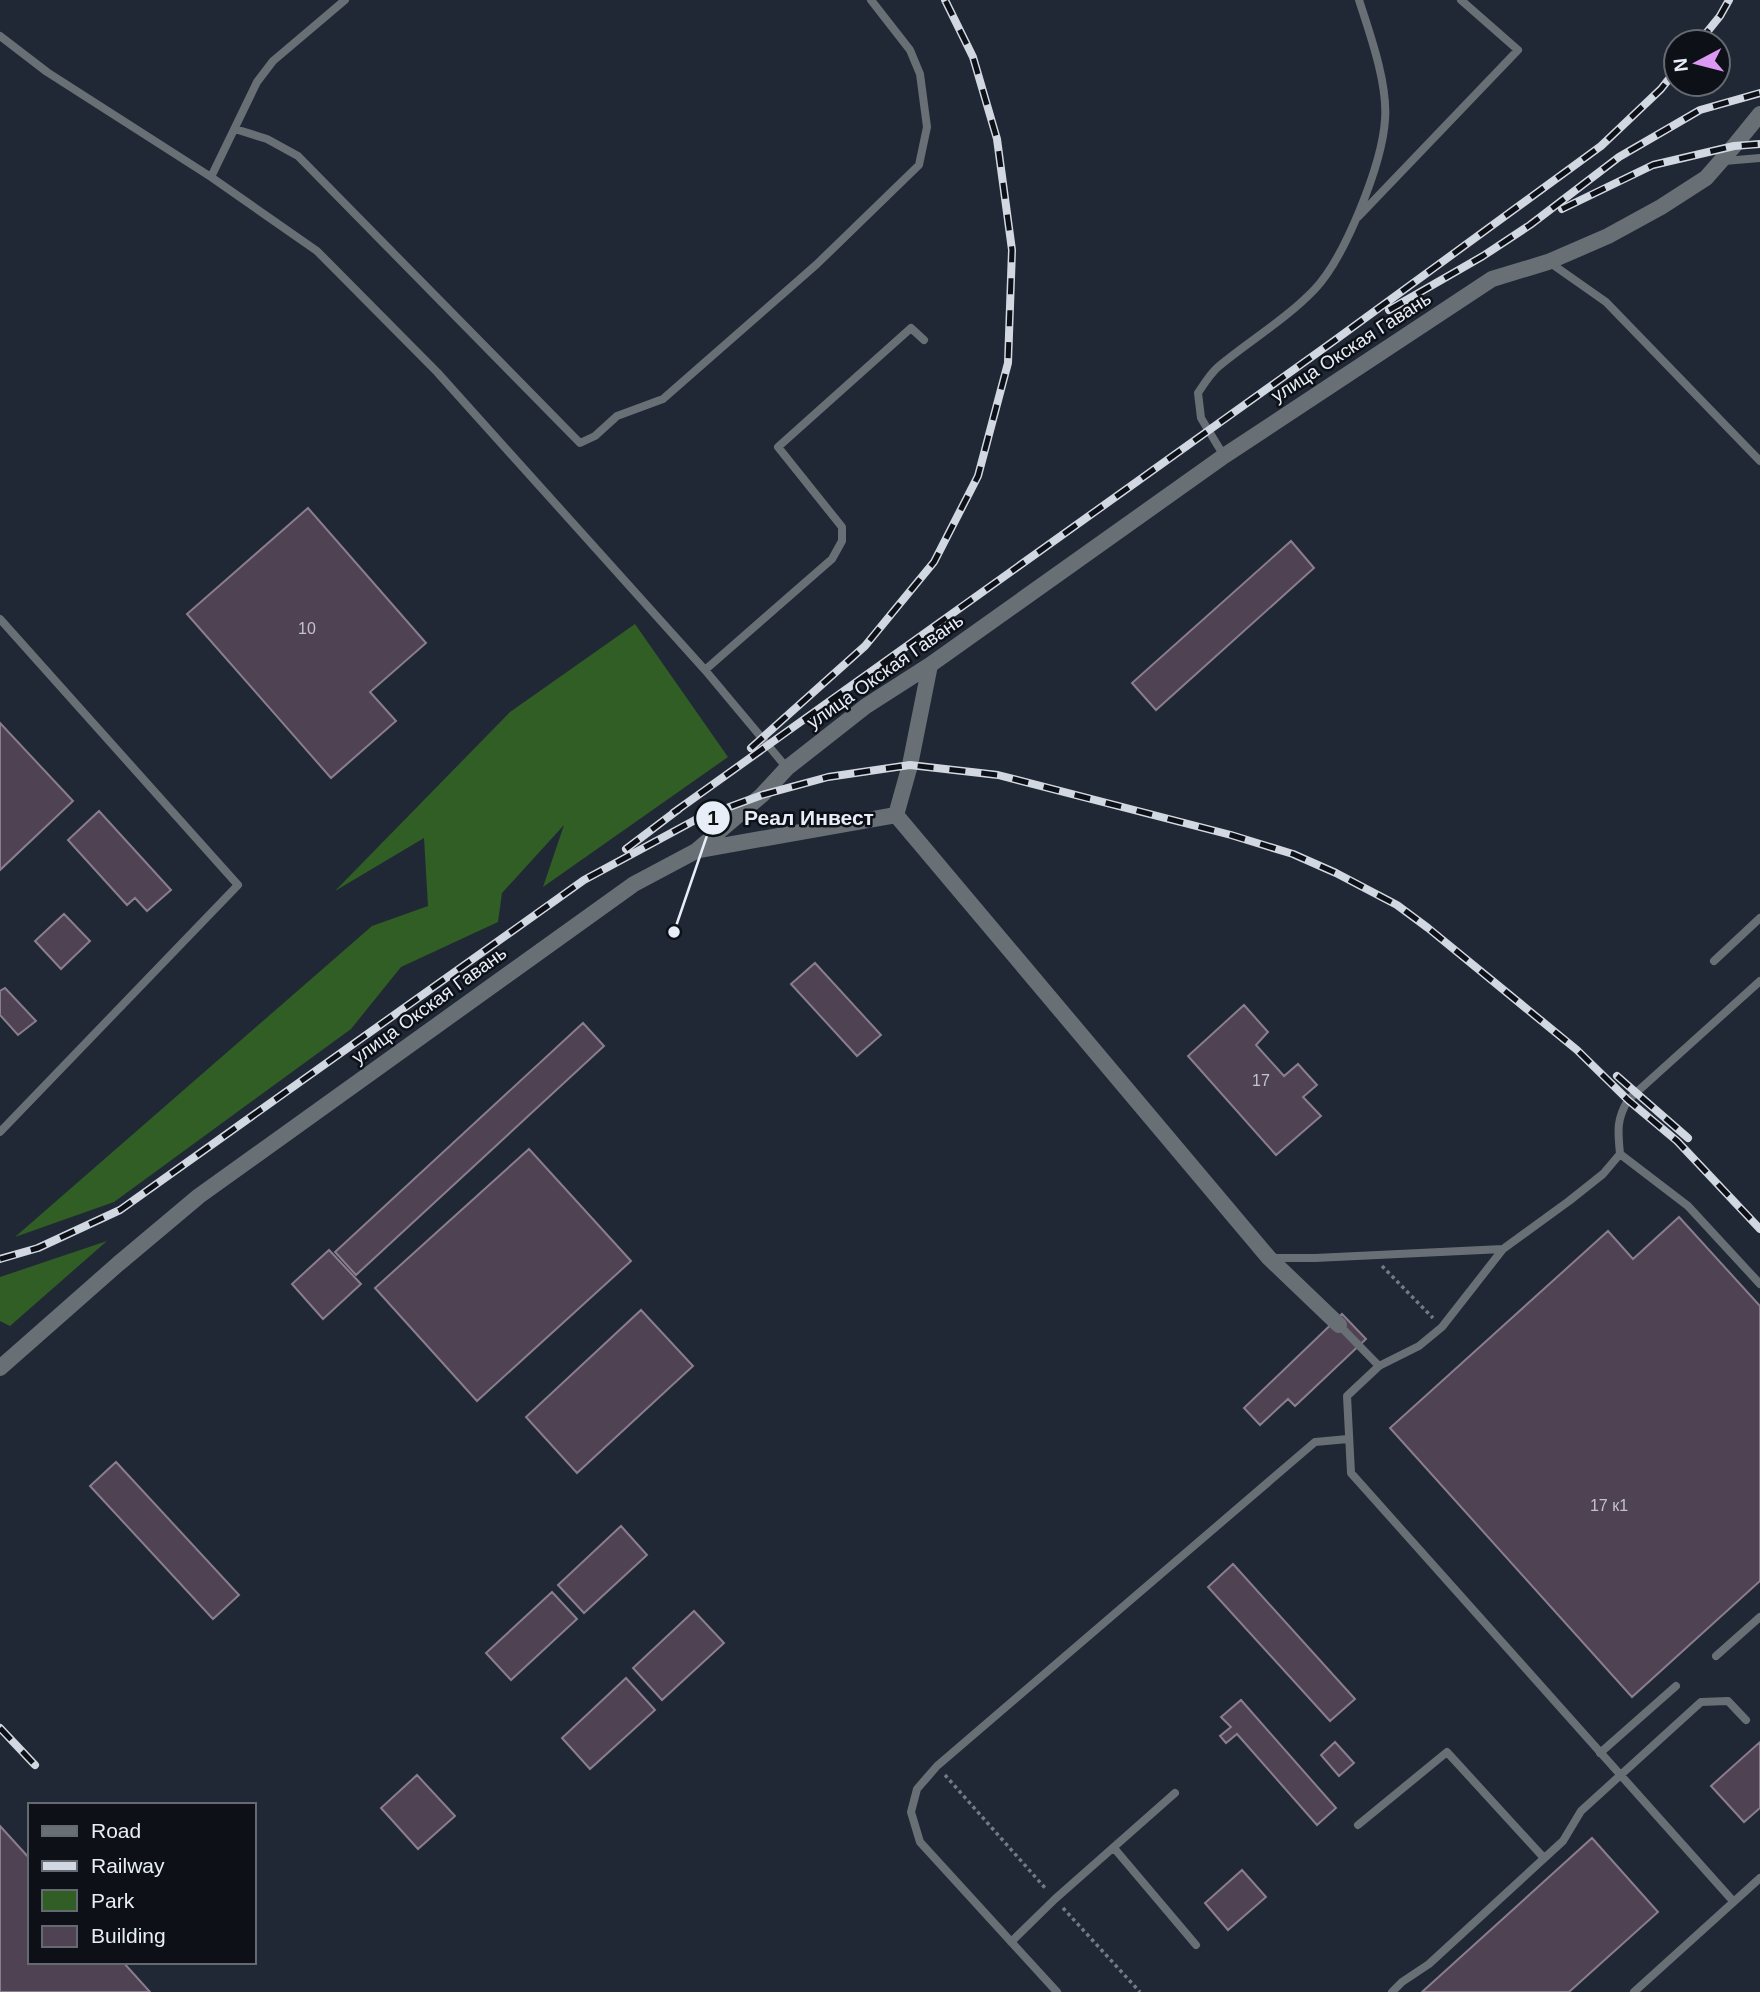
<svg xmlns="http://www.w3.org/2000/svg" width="1760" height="1992" font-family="Helvetica,sans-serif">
<rect width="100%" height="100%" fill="#202836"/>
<path fill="#305e25" d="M635 624 728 757 543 887 564 825 502 893 498 922 401 967 351 1029 114 1202 15 1237 372 926 428 906 424 838 335 891 510 712Z
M107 1241 10 1326 0 1321V1277Z"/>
<path fill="#4f4353" stroke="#897d8e" stroke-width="2" d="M308 508 426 643 370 692 396 721 331 778 187 614Z
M1291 541 1314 568 1156 710 1132 683Z
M0 723 73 801 0 870Z
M99 811 171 890 147 911 135 898 127 905 68 840Z
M64 914 90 941 61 969 35 941Z
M815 963 881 1035 857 1056 791 984Z
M5 988 36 1021 18 1035 0 1015V991Z
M1244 1005 1268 1032 1256 1045 1284 1076 1298 1064 1317 1085 1303 1097 1321 1116 1276 1155 1188 1056Z
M583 1023 604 1046 356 1275 335 1252Z
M529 1149 631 1261 477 1401 375 1288Z
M1679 1217 1760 1306V1581L1632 1697 1390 1428 1608 1231 1633 1259Z
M329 1250 361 1284 323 1319 292 1284Z
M641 1310 693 1366 577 1473 526 1417Z
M1342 1314 1366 1339 1295 1406 1288 1399 1260 1425 1244 1408Z
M116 1462 239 1595 213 1619 90 1486Z
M621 1526 647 1555 584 1613 558 1585Z
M1233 1564 1355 1699 1330 1721 1208 1587Z
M552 1592 577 1619 511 1680 486 1653Z
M694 1611 724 1643 662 1700 633 1668Z
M626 1678 655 1710 590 1769 562 1738Z
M1241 1700 1336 1808 1317 1825 1237 1734 1226 1743 1220 1736 1231 1727 1221 1717Z
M1335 1742 1354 1763 1339 1776 1321 1755Z
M1760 1742V1808L1744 1822 1711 1786Z
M417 1775 455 1816 418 1849 381 1808Z
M0 1826 30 1859V1962H123L150 1992H0Z
M1592 1838 1658 1912 1569 1992H1422Z
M1242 1870 1266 1897 1228 1930 1205 1903Z"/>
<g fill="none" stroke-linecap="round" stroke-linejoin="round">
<path stroke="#737a86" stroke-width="3.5" stroke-dasharray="3.5 3.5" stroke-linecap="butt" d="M1382 1266 1433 1318
M945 1775 1046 1889
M1063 1908 1140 1992"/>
<path stroke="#686f75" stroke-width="8" d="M0 36 47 72 211 177 317 251 437 372 705 670 787 768
M235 129 267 139 298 156 580 443 595 436 617 416 663 399 817 264 919 165 927 127 920 74 910 50 871 0
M1724 161 1760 158
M211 177 257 82 273 61 345 0
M1358 217 1518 50 1461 0
M1549 262 1606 302 1760 461
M1224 456 1201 418 1198 393C1204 384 1210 374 1218 367 1249 341 1285 320 1314 290 1345 258 1382 164 1385 120 1388 84 1370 34 1359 0
M0 619 238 885 0 1132
M705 670 832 559 842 541V527L778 447 911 328 924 340
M1714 961 1760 918
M1620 1154 1688 1206 1760 1284
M1272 1258H1315L1503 1249 1569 1201 1603 1174 1620 1154C1618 1132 1616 1120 1628 1100L1760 981
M1339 1325 1379 1366 1347 1396 1351 1473 1733 1901
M1379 1366 1419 1346 1442 1327 1503 1249
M1716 1656 1760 1617
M1600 1753 1676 1686
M1358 1825 1447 1752 1544 1858
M1114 1848 1196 1945
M1011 1942 1055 1899 1175 1793
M1057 1992 920 1842 911 1812 917 1789 937 1766 1315 1442 1348 1439
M1392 1992 1402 1982 1429 1964 1563 1841 1581 1811 1701 1702 1728 1701 1746 1720
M1634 1992 1760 1878"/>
<path stroke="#686f75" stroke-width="16" d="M896 815 910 765 930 665
M699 850 896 815 1269 1258 1339 1325
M0 1368 118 1264 199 1196 634 884 696 851 762 795 787 768 866 706 930 665 1224 456 1492 279 1548 262 1608 236 1661 207 1706 178 1734 146 1760 114"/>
<defs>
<path id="rail" d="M1699 42 1720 16 1729 0
M1562 209 1653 165 1734 146 1760 144
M1389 310 1483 256 1530 225 1619 157 1700 110 1760 93
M751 748 865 646 934 562 978 476 1008 363 1012 250 997 139 973 57 945 0
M673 813 1331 343 1601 146 1661 89 1676 70
M626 849 679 809
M1617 1076 1688 1138
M0 1259 38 1248 120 1210 584 880 697 819 762 795 828 777 910 765 998 775 1231 835 1293 854 1336 873 1397 905 1428 928 1577 1050 1628 1100 1677 1141 1760 1229
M0 1728 35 1765"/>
</defs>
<use href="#rail" stroke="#d2d8e2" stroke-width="8"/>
<use href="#rail" stroke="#0d1117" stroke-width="5" stroke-dasharray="16" stroke-linecap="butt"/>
</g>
<g text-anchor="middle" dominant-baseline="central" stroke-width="5" stroke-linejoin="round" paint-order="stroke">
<g font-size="16" fill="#c2c3cf">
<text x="307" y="628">10</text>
<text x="1261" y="1080">17</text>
<text x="1609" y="1505">17 к1</text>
</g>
<g font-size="19" fill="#e8eef8" stroke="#0d1117">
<text transform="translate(1351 347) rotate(-33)">улица Окская Гавань</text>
<text transform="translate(885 671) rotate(-35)">улица Окская Гавань</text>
<text transform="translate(429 1005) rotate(-36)">улица Окская Гавань</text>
</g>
</g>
<path fill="none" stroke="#e8eef8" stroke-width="2.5" d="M674 932L713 818"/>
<g fill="#e8eef8" stroke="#0d1117" stroke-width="2.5">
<circle cx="674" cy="932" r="7"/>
<circle cx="713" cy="818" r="18"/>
</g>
<g font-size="21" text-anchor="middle" font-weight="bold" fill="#111">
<text x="713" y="825">1</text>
</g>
<g font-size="21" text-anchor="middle" font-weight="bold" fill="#e8eef8" stroke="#0d1117" stroke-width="5" stroke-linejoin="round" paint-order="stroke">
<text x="809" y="825">Реал Инвест</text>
</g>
<rect x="28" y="1803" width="228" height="161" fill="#0d1117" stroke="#656971" stroke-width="2"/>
<rect x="42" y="1826" width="35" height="10" fill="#686f75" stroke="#656971" stroke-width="2"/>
<text x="91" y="1838" font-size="21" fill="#e8eef8">Road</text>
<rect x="42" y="1861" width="35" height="10" fill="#d2d8e2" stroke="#656971" stroke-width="2"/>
<text x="91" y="1873" font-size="21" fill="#e8eef8">Railway</text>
<rect x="42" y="1890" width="35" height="21" fill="#305e25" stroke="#656971" stroke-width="2"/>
<text x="91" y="1908" font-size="21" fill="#e8eef8">Park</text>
<rect x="42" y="1926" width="35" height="21" fill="#4f4353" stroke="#656971" stroke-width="2"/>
<text x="91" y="1943" font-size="21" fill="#e8eef8">Building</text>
<g transform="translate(1697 63) rotate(263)"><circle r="33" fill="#0d1117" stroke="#656971" stroke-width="2"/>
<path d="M0-5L12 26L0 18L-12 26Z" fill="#dc99f4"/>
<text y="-10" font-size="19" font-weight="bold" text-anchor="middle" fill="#e8eef8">N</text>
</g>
</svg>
